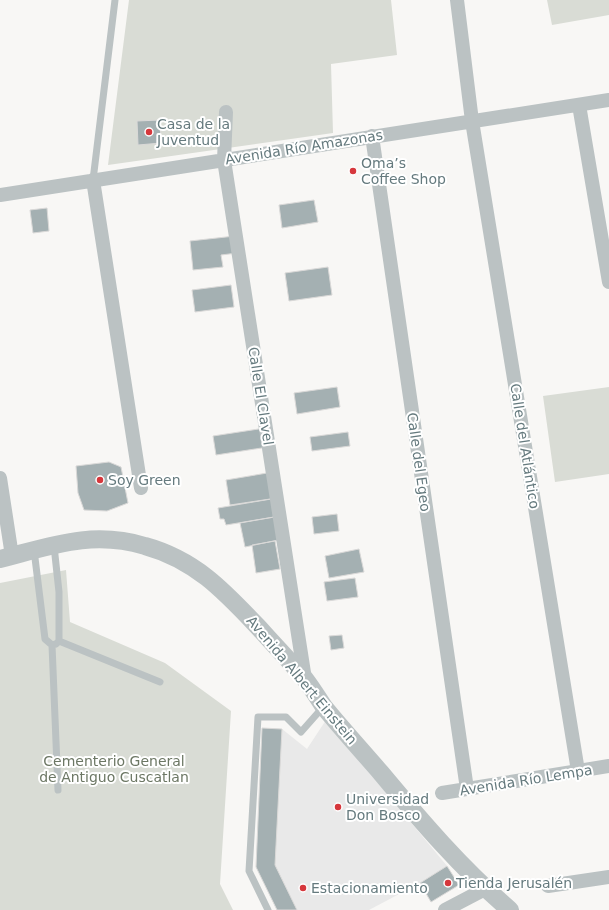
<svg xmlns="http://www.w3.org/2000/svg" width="609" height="910" font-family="'DejaVu Sans',sans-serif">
<rect width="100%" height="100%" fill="#f8f7f5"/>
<path fill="#e9e9e9" d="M326 720 447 866 420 883 369 910H297L275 865 282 729 307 749Z"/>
<path fill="#d9dcd5" d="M129 0H391L397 55 331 64 333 133 108 165Z
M547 0H609V15L552 25Z
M609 387V474L555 482 543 396Z
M66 570 70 622 165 663 231 711 220 884 233 910H0V583Z"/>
<path fill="#a4b0b2" stroke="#dad9d8" d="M160 120 161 143 138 145 137 121Z
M314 200 318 222 282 228 279 205Z
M47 208 49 231 33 233 30 210Z
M235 236 237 253 221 255 223 267 193 270 190 241Z
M328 267 332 295 289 301 285 273Z
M231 285 234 307 195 312 192 290Z
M337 387 340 407 297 414 294 393Z
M265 428 268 447 216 455 213 436Z
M348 432 350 446 312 451 310 437Z
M109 462 121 467 128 503 107 511 84 510 78 493 76 466Z
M273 472 277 498 230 505 226 480Z
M277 498 280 516 226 525 224 519H220L218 508Z
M337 514 339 531 314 534 312 517Z
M280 516 283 539 245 547 240 523Z
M275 541 280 569 256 573 252 545Z
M359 549 364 572 329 578 325 556Z
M355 578 358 597 327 601 324 582Z
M342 635 344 648 331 650 329 636Z
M262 728 282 729 275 865 297 910H277L256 867Z
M447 866 459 885 431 902 420 883Z"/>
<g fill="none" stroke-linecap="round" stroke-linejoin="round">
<path stroke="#bbc2c3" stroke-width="7" d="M93 180 115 0
M34 550 45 639 52 645 56 644 59 641V592L54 546
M59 641 160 682
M52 645 58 790
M268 910 249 871 258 717H286L301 732 324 706"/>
<path stroke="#bbc2c3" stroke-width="14" d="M457 0 472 121 578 771
M579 105 609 282
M226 112 224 160 305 679
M372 136 467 789
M93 180 141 488
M0 195 609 100
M0 478 12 556
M442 793 609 766
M548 886 609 877
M445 910 485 889"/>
<path stroke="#bbc2c3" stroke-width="18" d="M0 559C51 546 92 530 145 546 196 560 225 592 260 629 275 646 291 662 305 679 312 688 318 698 324 707 342 729 362 751 381 773 421 821 462 869 510 910"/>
</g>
<g fill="#d6373c" stroke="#fff" stroke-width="1.5">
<circle cx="149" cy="132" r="4"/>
<circle cx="353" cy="171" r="4"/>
<circle cx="100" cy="480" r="4"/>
<circle cx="338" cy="807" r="4"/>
<circle cx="448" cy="883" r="4"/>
<circle cx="303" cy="888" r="4"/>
</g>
<g text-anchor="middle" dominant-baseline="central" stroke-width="4" stroke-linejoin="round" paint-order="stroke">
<g font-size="14" fill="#657a7e" stroke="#fff" text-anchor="start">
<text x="157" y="124">Casa de la<tspan x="157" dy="16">Juventud</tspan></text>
<text x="361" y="163">Oma’s<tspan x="361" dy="16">Coffee Shop</tspan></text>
<text x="108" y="480">Soy Green</text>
<text x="346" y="799">Universidad<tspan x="346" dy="16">Don Bosco</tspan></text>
<text x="456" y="883">Tienda Jerusalén</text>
<text x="311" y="888">Estacionamiento</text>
</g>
<g font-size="14" fill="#657a7e" stroke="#fff">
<text transform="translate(304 147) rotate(-9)">Avenida Río Amazonas</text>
<text transform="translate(261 396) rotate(81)">Calle El Clavel</text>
<text transform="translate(525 446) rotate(81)">Calle del Atlántico</text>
<text transform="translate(419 462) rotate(82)">Calle del Egeo</text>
<text transform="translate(302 680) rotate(50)">Avenida Albert Einstein</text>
<text transform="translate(526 780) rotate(-9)">Avenida Río Lempa</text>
</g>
<g font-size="14" fill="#6c7764" stroke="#fff">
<text x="114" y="761">Cementerio General<tspan x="114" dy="16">de Antiguo Cuscatlan</tspan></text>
</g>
</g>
</svg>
